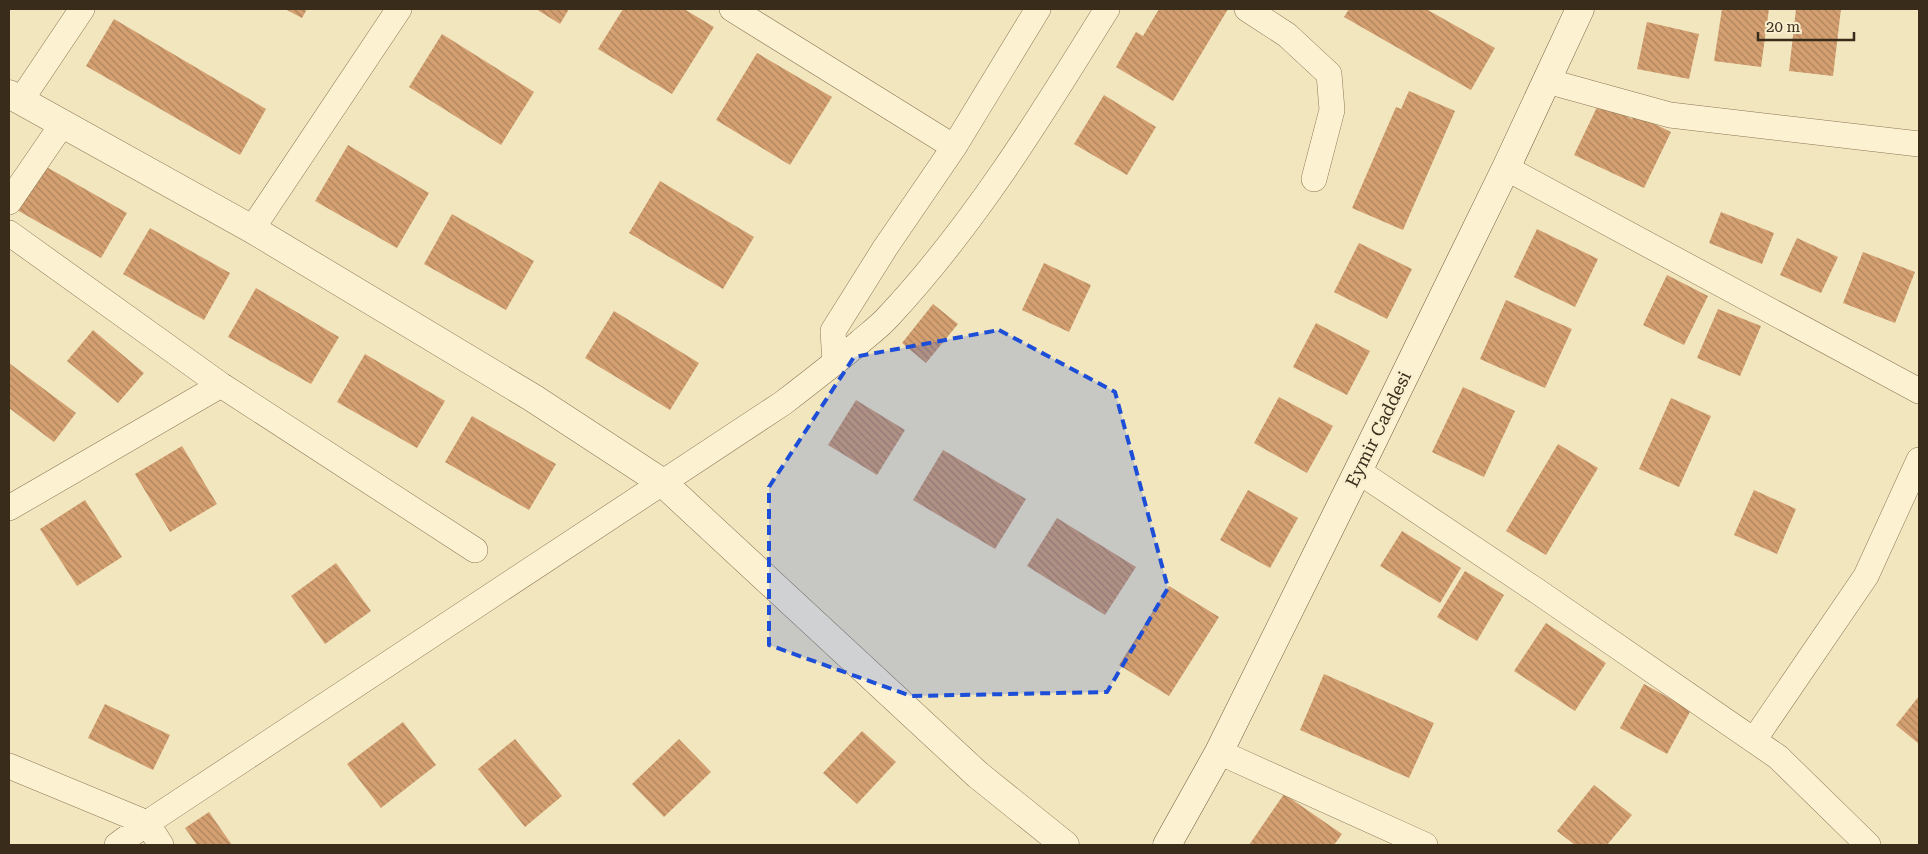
<svg xmlns="http://www.w3.org/2000/svg" width="1928" height="854" font-family="'Roboto Serif',serif">
<defs>
<pattern id="building-back-hatch" width="6" height="6" patternUnits="userSpaceOnUse" patternTransform="scale(1.25)"><rect width="6" height="6" fill="#d4a071"/><path d="M-1 5l2 2M0 0l6 6M5-1l2 2" fill="none" stroke="#ad835c"/></pattern>
</defs>
<rect width="100%" height="100%" fill="#f2e6bf"/>
<path fill="url(#building-back-hatch)" d="M285 9H307L302 18Z
M536 9H569L560 24Z
M623 9H684L714 27 672 94 598 49Z
M1159 9H1228L1173 101 1116 67 1136 32 1143 36Z
M1349 9H1426L1495 48 1471 90 1344 17Z
M1722 9H1769L1761 67 1714 61Z
M1796 9H1841L1833 76 1789 71Z
M114 19 266 109 240 155 86 66Z
M1647 22 1699 34 1689 79 1637 69Z
M442 34 534 92 501 145 409 87Z
M757 53 832 97 790 165 716 120Z
M1409 91 1455 111 1403 230 1352 208 1396 107 1401 109Z
M1104 95 1156 127 1127 175 1074 144Z
M1599 103 1632 119 1634 114 1671 132 1644 188 1574 155Z
M348 145 429 193 397 248 315 201Z
M43 165 127 213 101 258 17 210Z
M660 181 754 237 723 289 629 233Z
M1721 212 1774 233 1762 264 1709 243Z
M452 214 534 261 506 310 424 264Z
M150 228 230 273 204 320 123 274Z
M1537 229 1598 259 1575 307 1514 277Z
M1797 238 1838 257 1821 293 1780 275Z
M1359 243 1412 269 1387 319 1334 292Z
M1863 252 1915 272 1895 323 1843 303Z
M1044 263 1091 285 1069 332 1022 310Z
M1667 275 1708 296 1684 345 1643 325Z
M256 288 339 337 311 384 228 337Z
M1506 300 1572 329 1545 388 1480 359Z
M933 304 958 324 926 363 902 343Z
M1718 309 1761 326 1740 376 1697 358Z
M614 311 699 363 670 410 585 358Z
M1316 323 1370 351 1347 395 1293 367Z
M93 330 144 373 118 403 67 361Z
M365 354 445 401 417 448 337 402Z
M9 363 76 413 54 442 9 408Z
M1463 387 1515 411 1484 477 1432 452Z
M1279 397 1333 426 1307 473 1254 443Z
M1671 398 1711 416 1679 487 1639 469Z
M856 400 905 430 877 475 828 445Z
M472 416 556 464 529 510 445 462Z
M1558 444 1598 468 1546 555 1506 531Z
M182 446 217 504 170 532 135 474Z
M943 450 1026 499 995 549 913 500Z
M1248 490 1298 518 1270 568 1220 540Z
M1754 490 1796 509 1777 554 1734 535Z
M85 500 122 557 77 586 40 529Z
M1057 518 1136 567 1105 615 1027 566Z
M1402 531 1461 568 1440 603 1380 566Z
M336 563 371 611 325 644 291 596Z
M1465 571 1504 595 1477 641 1437 617Z
M1169 586 1219 617 1169 696 1119 665Z
M1546 623 1606 663 1575 711 1514 671Z
M1324 674 1434 723 1409 778 1300 730Z
M1644 684 1691 710 1667 754 1620 728Z
M1919 696V744L1896 725Z
M105 704 170 735 153 770 88 738Z
M403 722 436 765 381 808 347 764Z
M862 731 896 762 857 804 823 773Z
M515 739 562 796 525 827 478 769Z
M679 739 711 772 664 817 632 784Z
M1594 785 1632 815 1607 845H1575L1557 831Z
M1284 794 1342 834 1334 845H1249Z
M209 812 232 845H197L185 828Z"/>
<g fill="none" stroke-linecap="round" stroke-linejoin="round">
<defs>
<path id="minor" d="M732 9 954 147
M1247 9 1287 35 1329 74 1332 110 1314 179
M1547 81 1670 115 1919 144
M21 100 82 9
M1506 168 1919 391
M9 202 63 123
M252 229 399 9
M9 233 221 385 475 550
M835 363 833 331 885 248 954 147 1038 9
M1358 471 1537 591 1778 757 1868 845
M9 508 221 385
M1754 740 1866 576 1919 460
M1219 752 1425 845
M9 766 147 823 161 845
M117 845 147 823 783 403C809 383 835 363 860 342 869 334 880 326 888 317 974 225 1041 116 1107 9"/>
<path id="tertiary" d="M9 94 252 229 533 398 663 483 978 775 1065 845"/>
<path id="secondary" d="M1167 845 1219 752 1358 471 1506 168 1580 9"/>
</defs>
<use href="#minor" stroke="#8c7655" stroke-width="26"/>
<use href="#tertiary" stroke="#8c7655" stroke-width="29"/>
<use href="#secondary" stroke="#6e5739" stroke-width="29"/>
<use href="#minor" stroke="#fcf2d2" stroke-width="25"/>
<use href="#tertiary" stroke="#fcf2d2" stroke-width="28"/>
<use href="#secondary" stroke="#fcf2d2" stroke-width="28"/>
</g>
<path fill="#1d4ed8" fill-opacity="0.2" stroke="#1d4ed8" stroke-width="4" stroke-dasharray="10 6" stroke-linejoin="round" d="M999 330 1115 392 1168 588 1107 692 911 696 769 645V487L854 357Z"/>
<g text-anchor="middle" dominant-baseline="central" stroke-width="5" stroke-linejoin="round" paint-order="stroke">
<g font-size="18" fill="#3a2c1b" stroke="#f8efcf">
<text transform="translate(1378 429) rotate(-64)">Eymir Caddesi</text>
</g>
</g>
<rect width="1928" height="854" fill="none" stroke="#3a2c1b" stroke-width="20"/>
<path d="M1758 32v8h96v-8" fill="none" stroke="#3a2c1b" stroke-width="2.5"/>
<text x="1766" y="32" font-size="15" fill="#3a2c1b" stroke="#f8efcf" stroke-width="4" paint-order="stroke">20 m</text>
</svg>
